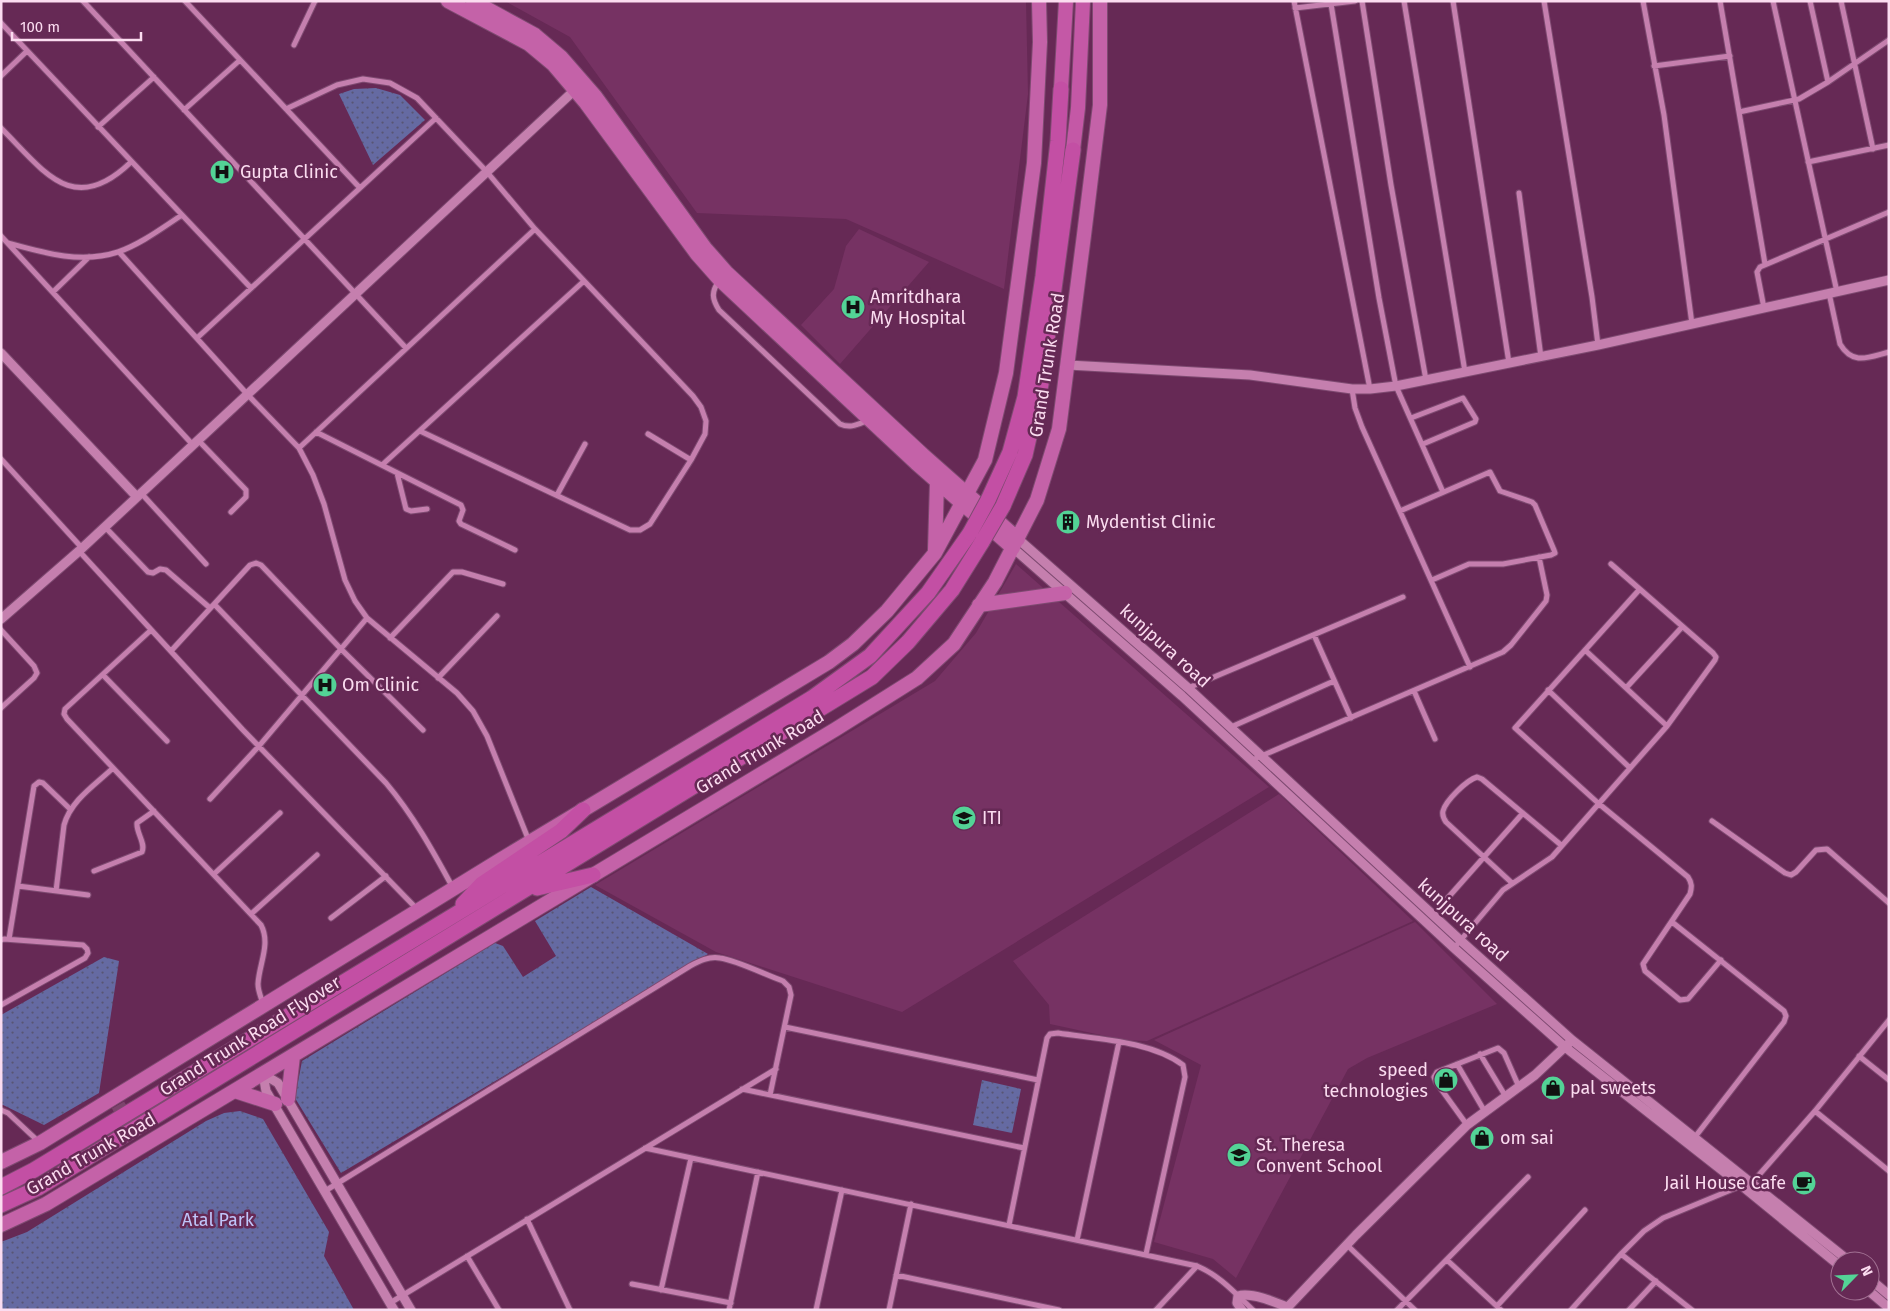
<svg xmlns="http://www.w3.org/2000/svg" width="1890" height="1311" font-family="'Fira Sans',sans-serif">
<defs>
<pattern id="green-dots" width="8" height="8" patternUnits="userSpaceOnUse" patternTransform="scale(1.25)"><rect width="8" height="8" fill="#656aa2"/><path d="M2 2h.1M6 6h.1" fill="none" stroke="#585675" stroke-width="1.8" stroke-linecap="round"/></pattern>
</defs>
<rect width="100%" height="100%" fill="#662955"/>
<path fill="#763263" d="M505 1H1026L1028 94 1004 289 846 219 697 213 570 37Z
M859 229 929 262 840 364 801 325 834 289 846 246Z
M1016 564 1269 787 902 1012 716 952 595 885 935 681 976 633Z
M1279 794 1413 921 1147 1041 1124 1040 1050 1024 1049 1005 1013 961Z
M1415 922 1497 1004 1367 1058 1348 1069 1236 1278 1213 1259 1154 1242 1201 1065 1154 1040Z"/>
<path fill="url(#green-dots)" d="M376 88 400 95 425 120 373 165 339 94 354 89Z
M591 887 708 954 341 1173 295 1098 302 1061 495 943 503 946 523 977 556 956 535 921Z
M104 957 119 961 99 1093 44 1125 1 1104V1015Z
M982 1080 1021 1089 1012 1133 973 1125Z
M240 1111 263 1119 329 1232 324 1256 354 1310H1V1242L27 1232 206 1121 224 1113Z"/>
<g fill="none" stroke-linecap="round" stroke-linejoin="round">
<path stroke="#7c446c" stroke-width="14" stroke-dasharray="14 7" stroke-linecap="butt" d="M118 1105 135 1135"/>
<defs>
<path id="minor" d="M83 1 406 348
M185 1 360 188
M1294 1 1370 389
M1362 1 1391 185 1426 380
M1404 1 1465 372
M1453 1 1509 363
M1544 1 1592 297 1598 345
M1643 1 1664 115 1692 324
M1720 1 1765 264
M1773 1 1837 292
M1810 1 1828 82
M1841 1 1873 149
M1331 4 1379 298 1394 376 1396 386 1443 492
M1295 8 1355 1
M1 23 251 288
M294 45 315 1
M1654 66 1730 56
M1 76 27 51
M286 109 337 85 363 79 390 83 417 98 487 172 535 229 693 396 701 407 706 421 705 434 691 460 650 524 640 530H630L420 431
M184 110 240 60
M1739 112 1799 99 1828 82 1889 40
M98 127 154 77
M1 128C44 171 73 218 131 162
M1808 162 1889 145
M1519 193 1541 357
M1 236 193 445
M8 243C44 253 81 264 118 252 141 244 162 228 182 215
M119 252 247 394 299 448 313 475 324 504 345 580 355 601 367 618 457 693 473 711 487 736 529 841
M719 281C711 292 712 299 719 310L840 424C851 429 858 424 869 420
M53 292 89 257
M1829 293 1840 344C1853 366 1869 357 1889 352
M1764 308 1757 272 1760 267 1889 212
M197 338 436 118
M1352 389 1355 408 1362 427 1470 667
M1411 418 1463 398 1476 419 1475 422 1423 444
M316 432 461 505 463 510 459 521 461 524 515 550
M648 434 691 460
M198 440 246 490V497L231 512
M299 448 535 229
M1 459 82 548
M382 465 584 281
M397 473 406 509 411 511 427 509
M141 493 206 564
M557 495 585 444
M1400 511 1490 472 1500 491 1532 502 1535 505 1554 550 1555 553 1551 555 1503 564H1469L1432 580
M105 527 148 572 153 573 160 569 166 570 210 608
M79 551 243 730 417 909
M1639 590 1515 728 1598 803 1688 877C1692 883 1692 887 1690 894L1643 964 1645 971 1680 1000 1688 999 1721 960
M215 605 386 783C413 815 433 851 453 888
M1 630 34 666 37 673 34 678 1 708
M151 630 65 709 64 714 67 719 261 925C271 944 259 964 258 984 258 991 261 997 263 1004
M1314 635 1351 718
M390 638 453 572H462L503 584
M1585 650 1667 726
M171 651 250 565 256 563 261 565 341 649 423 730
M103 675 167 741
M438 678 497 616
M1188 688 1403 597
M1626 688 1682 627
M1548 690 1630 768
M1414 691 1435 739
M1231 727 1334 681
M1252 760 1503 652 1511 645 1546 601 1547 595 1539 557
M210 799 259 746 367 618
M1712 821 1785 873 1791 875 1796 872 1816 850 1827 849 1889 903
M94 871 142 852C146 843 136 833 137 823L154 811
M214 874 280 813
M1512 883 1446 822C1444 819 1442 815 1443 811 1446 800 1467 780 1477 777L1482 779 1561 845
M18 886 88 895
M56 891 64 825C71 800 95 785 113 768
M1445 901 1523 813
M251 914 317 855
M331 918 386 876
M1672 922 1784 1011 1786 1016 1784 1022 1695 1137
M9 939 34 786 39 782 43 783 70 809
M1 940 4 939 83 945 87 949 88 953 85 958 1 1005
M1454 948 1503 890 1552 857 1667 726 1715 660 1716 657 1713 653 1611 564
M785 1027 1038 1080
M1480 1054 1506 1097
M1859 1056 1889 1080
M1457 1064 1485 1112
M742 1089 1024 1148
M1 1110 8 1113 39 1142
M1815 1111 1889 1171
M1467 1125 1436 1082 1434 1077 1437 1072 1498 1048 1504 1053 1519 1087
M645 1148 1197 1266C1219 1275 1235 1293 1253 1310
M1751 1184 1815 1111 1889 1020
M325 1191 690 966C699 961 709 956 720 958 736 960 766 975 783 981L789 987 791 995 770 1095
M527 1219 570 1310
M1009 1225 1047 1038 1050 1034 1058 1033C1097 1039 1151 1041 1183 1065L1185 1077 1146 1254
M1077 1240 1119 1042
M1347 1245 1415 1310
M1621 1254 1692 1310
M467 1256 499 1310
M1447 1260 1501 1310
M896 1275 1059 1310
M632 1284 731 1303
M661 1290 691 1158
M390 1303 776 1069
M1497 1306 1585 1210
M729 1310 758 1172
M816 1310 842 1190
M889 1310 911 1204
M1156 1310 1197 1266
M1397 1310 1528 1177
M1571 1310 1621 1254 1644 1231 1663 1218 1743 1185
M1629 1310 1656 1281"/>
<path id="tertiary" d="M1 353 137 497
M1068 365 1250 375 1352 389H1370L1396 386 1598 345 1889 280
M1018 539 1188 688 1460 940 1572 1040 1849 1261
M1013 548 1182 696 1454 948 1565 1047 1742 1186 1840 1266
M1 619 79 551 578 87
M263 1074 278 1083 411 1310
M263 1074 266 1091 394 1310
M1870 1279 1889 1295
M1869 1291 1889 1308
M1242 1310 1237 1303 1238 1296C1251 1292 1275 1302 1287 1307
M1285 1310 1356 1235 1467 1125 1535 1075 1569 1043"/>
<path id="primary" d="M448 1 529 44 553 64 586 103 697 254 720 280 916 463 1013 548
M473 1 535 35 561 57 595 96 705 248 727 273 923 455 1018 539
M935 550 937 482
M979 605 1065 593
M235 1091 275 1104
M288 1099 293 1056
M1 1162 40 1143 500 860 829 662 853 644 887 611 935 553 985 460 1006 373 1034 163 1040 42 1039 1
M1 1225 46 1204 836 729 917 678 954 644 995 582 1037 500 1059 429 1084 235 1100 105V1"/>
<path id="trunk" d="M1061 89 1066 1
M1073 150 1078 108 1083 1"/>
<path id="motorway" d="M988 500 1010 452 1025 397 1043 276 1058 141 1061 89
M1003 506 1025 455 1041 384 1073 150
M537 888 593 875
M463 904 482 884 561 831 583 810
M1 1187 34 1170 812 698 870 656 928 593 970 533
M1 1205 38 1188 872 677 908 642 952 590 982 542"/>
</defs>
<use href="#minor" stroke="#7e4a71" stroke-width="7"/>
<use href="#tertiary" stroke="#7e4a71" stroke-width="11"/>
<use href="#primary" stroke="#7e4a71" stroke-width="16"/>
<use href="#trunk" stroke="#7e4a71" stroke-width="16"/>
<use href="#motorway" stroke="#7e4a71" stroke-width="17"/>
<use href="#minor" stroke="#c57fae" stroke-width="5"/>
<use href="#tertiary" stroke="#c57fae" stroke-width="9"/>
<use href="#primary" stroke="#c462a8" stroke-width="14"/>
<use href="#trunk" stroke="#c458a6" stroke-width="14"/>
<use href="#motorway" stroke="#c34fa4" stroke-width="15"/>
<defs>
<path id="motorway-bridge" d="M970 533 988 500
M982 542 1003 506"/>
</defs>
<use href="#motorway-bridge" stroke="#7e4a71" stroke-width="17" stroke-linecap="butt"/>
<use href="#motorway-bridge" stroke="#c34fa4" stroke-width="15"/>
</g>
<defs>
<symbol id="hospital-disc" viewBox="-11 -11 22 22"><circle r="9.5" fill="#53d396" stroke="#662955"/><path d="M-5-5h3v3.5h4V-5h3V5h-3V1.5h-4V5h-3Z" fill="#111"/></symbol>
<symbol id="building-disc" viewBox="-11 -11 22 22"><circle r="9.5" fill="#53d396" stroke="#662955"/><path d="M-4-6H4V6H1V3H-1V6H-4ZM-2.5-4.3h1.7v1.8h-1.7ZM.8-4.3h1.7v1.8H.8ZM-2.5-1h1.7V.8h-1.7ZM.8-1h1.7V.8H.8Z" fill="#111"/></symbol>
<symbol id="university-disc" viewBox="-11 -11 22 22"><circle r="9.5" fill="#53d396" stroke="#662955"/><path d="M0-5L7-2L0 1L-7-2ZM-4 1L0 2.5L4 1V4Q0 6-4 4Z" fill="#111"/></symbol>
<symbol id="shop-disc" viewBox="-11 -11 22 22"><circle r="9.5" fill="#53d396" stroke="#662955"/><path d="M-5-2.5h2.3a2.7 3.5 0 0 1 5.4 0H5L5.5 6h-11ZM-1.5-2.5h3a1.5 2.3 0 0 0-3 0Z" fill="#111"/></symbol>
<symbol id="school-disc" viewBox="-11 -11 22 22"><circle r="9.5" fill="#53d396" stroke="#662955"/><path d="M0-5L7-2L0 1L-7-2ZM-4 1L0 2.5L4 1V4Q0 6-4 4Z" fill="#111"/></symbol>
<symbol id="cafe-disc" viewBox="-11 -11 22 22"><circle r="9.5" fill="#53d396" stroke="#662955"/><path d="M-5.5-4.5H6V0H3Q3 3.5 0 3.5H-2.5Q-5.5 3.5-5.5 0ZM3-3.2v2h1.7v-2ZM-6 4.5H4V6H-6Z" fill="#111"/></symbol>
</defs>
<g fill-rule="evenodd">
<use href="#hospital-disc" x="208" y="158" width="28" height="28"/>
<use href="#hospital-disc" x="839" y="293" width="28" height="28"/>
<use href="#building-disc" x="1054" y="508" width="28" height="28"/>
<use href="#hospital-disc" x="311" y="671" width="28" height="28"/>
<use href="#university-disc" x="950" y="804" width="28" height="28"/>
<use href="#shop-disc" x="1432" y="1066" width="28" height="28"/>
<use href="#shop-disc" x="1539" y="1074" width="28" height="28"/>
<use href="#shop-disc" x="1468" y="1124" width="28" height="28"/>
<use href="#school-disc" x="1225" y="1141" width="28" height="28"/>
<use href="#cafe-disc" x="1790" y="1169" width="28" height="28"/>
</g>
<g text-anchor="middle" dominant-baseline="central" stroke-width="5" stroke-linejoin="round" paint-order="stroke">
<g font-size="18" fill="#fbdcf0" stroke="#662955" text-anchor="start">
<text x="240" y="172">Gupta Clinic</text>
<text x="870" y="297">Amritdhara<tspan x="870" dy="21">My Hospital</tspan></text>
<text x="1086" y="522">Mydentist Clinic</text>
<text x="342" y="685">Om Clinic</text>
<text x="982" y="818">ITI</text>
<text x="1428" y="1070" text-anchor="end">speed<tspan x="1428" dy="21">technologies</tspan></text>
<text x="1570" y="1088">pal sweets</text>
<text x="1500" y="1138">om sai</text>
<text x="1256" y="1145">St. Theresa<tspan x="1256" dy="21">Convent School</tspan></text>
<text x="1786" y="1183" text-anchor="end">Jail House Cafe</text>
</g>
<g font-size="18" fill="#fbdcf0" stroke="#662955">
<text transform="translate(1047 365) rotate(-81)">Grand Trunk Road</text>
<text transform="translate(1165 646) rotate(42)">kunjpura road</text>
<text transform="translate(760 752) rotate(-31)">Grand Trunk Road</text>
<text transform="translate(1463 920) rotate(42)">kunjpura road</text>
<text transform="translate(250 1036) rotate(-32)">Grand Trunk Road Flyover</text>
<text transform="translate(91 1154) rotate(-30)">Grand Trunk Road</text>
</g>
<g font-size="18" fill="#bfc5f9" stroke="#662955">
<text x="218" y="1220">Atal Park</text>
</g>
</g>
<rect width="1890" height="1311" fill="none" stroke="#fbdcf0" stroke-width="5"/>
<g transform="translate(1855 1276) rotate(66)"><circle r="24" fill="#662955" stroke="#a27193"/>
<path d="M0-4L9 19L0 12L-9 19Z" fill="#53d396"/>
<text y="-8" font-size="14" font-weight="bold" text-anchor="middle" fill="#fbdcf0">N</text>
</g>
<path d="M12 32v8h129v-8" fill="none" stroke="#fbdcf0" stroke-width="2.5"/>
<text x="20" y="32" font-size="15" fill="#fbdcf0" stroke="#662955" stroke-width="4" paint-order="stroke">100 m</text>
</svg>
